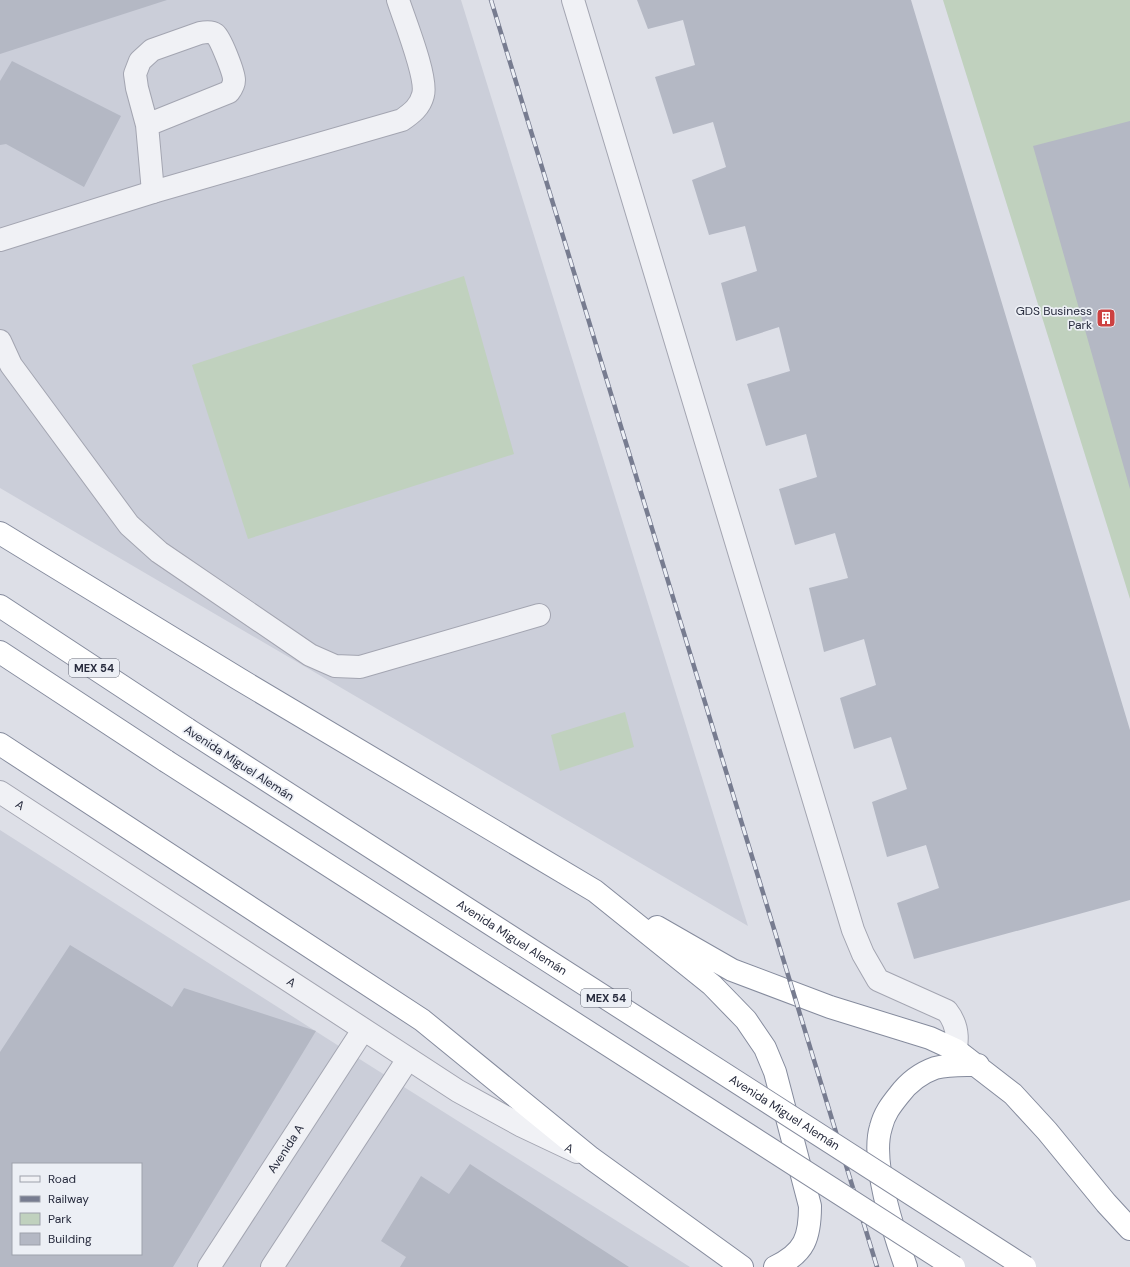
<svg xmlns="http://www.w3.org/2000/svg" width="1130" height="1267" font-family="'DM Sans',sans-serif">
<rect width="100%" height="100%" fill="#dddfe7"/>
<path fill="#cbced9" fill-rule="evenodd" d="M0 0H461L748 926 0 488Z
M0 830 342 1048 690 1267H0ZM13 1164H141V1254H13Z"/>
<path fill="#c0d1be" d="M943 0H1130V599Z
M464 276 514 454 248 539 192 365Z
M625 712 634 747 560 771 551 735Z"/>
<path fill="#b4b8c4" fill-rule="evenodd" d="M0 0H167L0 54Z
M637 0H911L1130 730V900L914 959 897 903 939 888 926 845 887 857 872 802 907 789 891 737 854 749 840 698 876 685 864 639 824 652 809 588 848 578 835 533 795 545 779 489 817 477 806 434 766 446 747 384 790 371 779 327 736 341 721 283 757 271 745 226 709 235 692 180 726 167 713 122 673 134 655 77 695 65 683 20 648 29Z
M12 61 121 116 84 187 6 144 0 145V81Z
M1130 121V489L1033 146Z
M70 945 172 1007 184 988 316 1031 173 1267H0V1052ZM13 1164H141V1254H13Z
M470 1164 629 1267H400L406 1257 381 1241 421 1176 449 1194Z"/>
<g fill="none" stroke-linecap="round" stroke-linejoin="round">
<defs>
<g id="minor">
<path d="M573 0 853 930 863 954 878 980 947 1011C961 1029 957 1045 953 1065"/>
<path d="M147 125 229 92C232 88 234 85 234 80 234 73 221 39 215 34 211 31 205 32 200 33L152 50 140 61 135 74 137 88 147 125 153 192"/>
<path d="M0 240 153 192 402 120C412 113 420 107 423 95 428 78 404 19 398 0"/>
<path d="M0 341 11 365 129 525 159 552 310 655 335 666 360 667 539 615"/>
<path id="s1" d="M0 792 458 1091 522 1126 577 1152"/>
<path id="s2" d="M209 1267 363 1030"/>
<path d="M272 1267 408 1059"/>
</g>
<path id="highway" d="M0 533 239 679 595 891 712 985 746 1020 765 1048 775 1072 810 1206C810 1237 805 1253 775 1267
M0 606 187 729
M0 652 166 761
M0 744 422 1020 591 1158 742 1267
M657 927 732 970 830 1007 930 1038 956 1050 1013 1094 1047 1131 1106 1203 1130 1229
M906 1267C894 1233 870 1161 881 1127 884 1114 891 1105 899 1095 908 1083 921 1073 935 1068 949 1064 964 1065 978 1065"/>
</defs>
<use href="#minor" stroke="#a3a5b1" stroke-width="24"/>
<use href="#highway" stroke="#858b9d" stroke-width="24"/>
<use href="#minor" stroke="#f0f1f5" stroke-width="22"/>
<use href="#highway" stroke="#fff" stroke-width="22"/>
<defs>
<path id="rail" d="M491 0 877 1267"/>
</defs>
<use href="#rail" stroke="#777c90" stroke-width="4.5"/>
<use href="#rail" stroke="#eceff5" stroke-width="3" stroke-dasharray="9" stroke-linecap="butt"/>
<defs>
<g id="highway-bridge">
<path id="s3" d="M187 729 1025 1267"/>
<path d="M166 761 954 1267"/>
</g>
</defs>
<use href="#highway-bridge" stroke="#858b9d" stroke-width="24" stroke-linecap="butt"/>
<use href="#highway-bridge" stroke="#fff" stroke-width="22"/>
</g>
<defs>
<symbol id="building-square" viewBox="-11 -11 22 22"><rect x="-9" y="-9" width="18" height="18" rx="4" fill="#cd4141" stroke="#eceff5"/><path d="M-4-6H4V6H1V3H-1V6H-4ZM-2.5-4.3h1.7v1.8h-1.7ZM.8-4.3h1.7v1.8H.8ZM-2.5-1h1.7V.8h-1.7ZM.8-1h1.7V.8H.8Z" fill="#fff"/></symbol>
</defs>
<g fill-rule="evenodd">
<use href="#building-square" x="1095" y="307" width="22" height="22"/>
</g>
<g text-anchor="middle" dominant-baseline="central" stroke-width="3.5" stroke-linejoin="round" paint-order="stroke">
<g fill="#eceff5" stroke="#626674" stroke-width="1">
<rect x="69" y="659" width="50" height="18" rx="3"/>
<rect x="581" y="989" width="50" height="18" rx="3"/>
</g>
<g font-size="11" font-weight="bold" fill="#272b3d">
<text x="94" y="668">MEX 54</text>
<text x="606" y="998">MEX 54</text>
</g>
<g font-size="12" fill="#272b3d" stroke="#eceff5" text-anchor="end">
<text x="1092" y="311">GDS Business<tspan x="1092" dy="14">Park</tspan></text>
</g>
<g font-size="12" fill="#272b3d" stroke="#eceff5">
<text transform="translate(239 763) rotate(33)">Avenida Miguel Alemán</text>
<text stroke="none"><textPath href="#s1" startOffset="24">A</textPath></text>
<text stroke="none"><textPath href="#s3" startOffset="386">Avenida Miguel Alemán</textPath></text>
<text stroke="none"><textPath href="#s1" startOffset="348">A</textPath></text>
<text stroke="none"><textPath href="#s3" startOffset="710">Avenida Miguel Alemán</textPath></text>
<text stroke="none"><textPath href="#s1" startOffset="672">A</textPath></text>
<text stroke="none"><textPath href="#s2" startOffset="141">Avenida A</textPath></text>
</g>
</g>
<rect x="12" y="1163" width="130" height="92" fill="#eceff5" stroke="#9da1ab"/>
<rect x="20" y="1176" width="20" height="6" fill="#f0f1f5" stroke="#9da1ab"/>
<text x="48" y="1183" font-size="12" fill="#272b3d">Road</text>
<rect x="20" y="1196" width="20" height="6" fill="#777c90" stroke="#9da1ab"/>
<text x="48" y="1203" font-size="12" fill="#272b3d">Railway</text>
<rect x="20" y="1213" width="20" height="12" fill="#c0d1be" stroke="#9da1ab"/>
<text x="48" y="1223" font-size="12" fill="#272b3d">Park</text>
<rect x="20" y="1233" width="20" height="12" fill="#b4b8c4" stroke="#9da1ab"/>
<text x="48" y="1243" font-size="12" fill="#272b3d">Building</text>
</svg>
